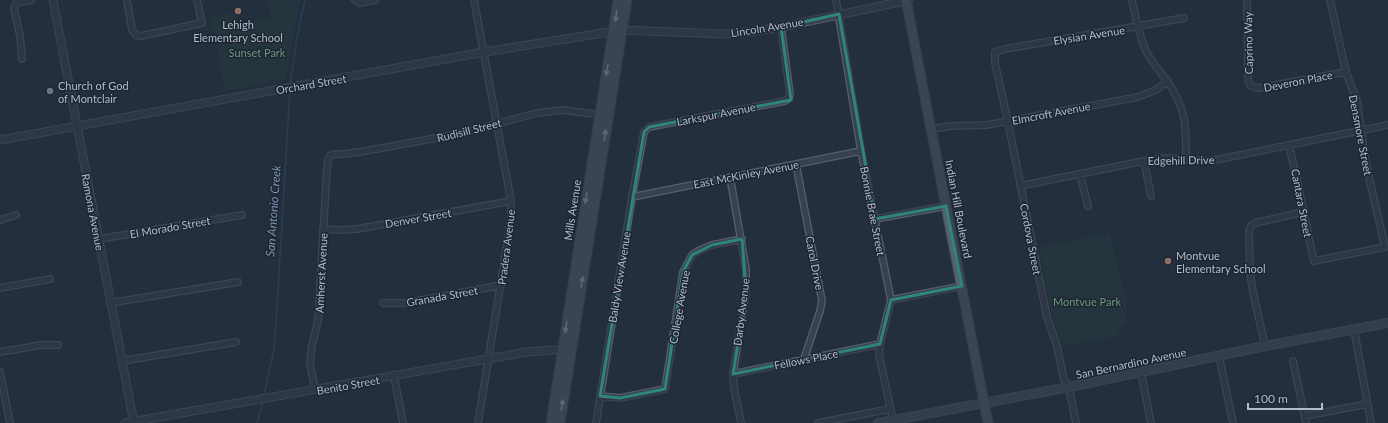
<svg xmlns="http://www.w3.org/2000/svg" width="1388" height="423" font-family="Lato,sans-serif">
<rect width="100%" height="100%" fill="#242f3e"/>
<path fill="#263c3f" d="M268 0H300L286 79 225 91 211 18 236 12 239 24 271 17Z
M1110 233 1125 299 1127 316 1126 322 1118 333V336L1063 346 1053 320 1039 247Z"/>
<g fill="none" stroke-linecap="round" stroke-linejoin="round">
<path stroke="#394c67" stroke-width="1.5" d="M290 86 297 37 305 0
M264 396 274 349 276 324 290 89
M257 423 263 402"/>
<defs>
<path id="minor" d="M127 0 132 30 136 35 141 36 202 23 197 0
M355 0 359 3 375 0
M474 0 511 201V220L478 423
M836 0 861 151 891 300 880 344 879 355 893 420
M1132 0C1136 18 1139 37 1147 53 1152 63 1161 72 1167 81 1187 109 1186 127 1186 160
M1247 0 1248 80 1251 86 1258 88 1346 72
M22 59 20 36 14 8 16 3 31 0
M931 129 951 126 987 125 1138 97 1156 90 1168 81
M1289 146C1299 184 1305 222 1314 261L1385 247 1366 164 1357 101 1346 72 1330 0
M1144 161 1151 196
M796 164 822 301 820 311 804 359
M1080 174 1088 206
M730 177 746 269V291L733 374 734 388 741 423
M1020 186 1144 161 1165 158 1210 161 1388 125
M632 197 861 151
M875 219 946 206
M0 220 16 215
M323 229 341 230 357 229 511 201
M99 239 242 215
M0 288 50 279
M891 300 962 286
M110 303 238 282
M383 303H406L501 285
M1354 329 1371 423
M1265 346 1252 287 1250 271 1249 232 1251 226 1255 223 1303 212
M0 352 41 345H58
M1219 356 1233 423
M122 361 236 342
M1293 361 1306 423
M0 372 10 423
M1141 372 1151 423
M733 374 880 344
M394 376 403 423
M315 390 310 363 312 345 318 321 327 168C328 153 330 154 343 154 349 154 354 152 360 152L458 134 537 113 563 110 602 115
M600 396 620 398 665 389 683 272 692 255 700 250 712 245 742 239
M1305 416 1367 404
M596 423 632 197 644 132 649 127 785 101 789 98 790 94 781 27
M818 423 890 409
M1076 423 1069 387 1064 380 1057 346 1047 317 1008 122 995 63V52L1005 49 1184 18"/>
<path id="tertiary" d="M53 0 134 423
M0 140 484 52 622 30 724 34 742 33 781 27 909 0
M125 423 527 352 567 349"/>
<path id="secondary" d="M878 423 1069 387 1265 346 1388 323"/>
<path id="primary" d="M906 0 988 423
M551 423 618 0
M560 423 627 0"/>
</defs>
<use href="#minor" stroke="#565f6c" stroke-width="8"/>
<use href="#tertiary" stroke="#565f6c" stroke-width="9"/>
<use href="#secondary" stroke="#565f6c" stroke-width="10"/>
<use href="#primary" stroke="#414a57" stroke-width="11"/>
<use href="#minor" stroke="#38414e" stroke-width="5.5"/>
<use href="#tertiary" stroke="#38414e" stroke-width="7"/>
<use href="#secondary" stroke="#465061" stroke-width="8"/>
<use href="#primary" stroke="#56606e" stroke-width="9"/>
</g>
<defs><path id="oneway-solid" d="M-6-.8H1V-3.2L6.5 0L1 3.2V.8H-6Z"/></defs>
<g fill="#a1aab7">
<use href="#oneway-solid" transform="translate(616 16) rotate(98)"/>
<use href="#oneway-solid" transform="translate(607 70) rotate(100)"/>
<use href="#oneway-solid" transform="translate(605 135) rotate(-81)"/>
<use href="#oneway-solid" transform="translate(586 198) rotate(99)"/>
<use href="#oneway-solid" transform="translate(582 282) rotate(-81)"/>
<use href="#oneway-solid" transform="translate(566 327) rotate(99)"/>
<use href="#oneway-solid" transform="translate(562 405) rotate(-81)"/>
</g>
<path d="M0 0H1388V423H0ZM839 14 875 219 946 206 962 286 891 300 880 344 733 374 746 291 742 239 712 245 692 255 683 272 665 389 620 398 600 396 644 132 649 127 791 100 781 27Z" fill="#242f3e" fill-opacity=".55" fill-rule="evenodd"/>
<path fill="none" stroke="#308480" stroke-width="3" stroke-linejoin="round" d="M839 14 875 219 946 206 962 286 891 300 880 344 733 374 746 291 742 239 712 245 692 255 683 272 665 389 620 398 600 396 644 132 649 127 791 100 781 27Z"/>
<g fill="#8d6e63" stroke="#1d2633" stroke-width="1.5">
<circle cx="238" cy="11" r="4"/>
<circle cx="1168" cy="261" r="4"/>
</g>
<circle fill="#6b7280" stroke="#1d2633" stroke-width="1.5" cx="50" cy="91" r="4"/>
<g text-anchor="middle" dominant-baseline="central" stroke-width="3" stroke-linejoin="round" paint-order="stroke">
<g font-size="11" fill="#b4bcc9" stroke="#1d2633" text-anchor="start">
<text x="238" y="24" text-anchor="middle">Lehigh<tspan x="238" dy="13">Elementary School</tspan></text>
<text x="58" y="85">Church of God<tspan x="58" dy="13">of Montclair</tspan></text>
<text x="1176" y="255">Montvue<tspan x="1176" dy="13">Elementary School</tspan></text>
</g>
<g font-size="11" fill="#b4bcc9" stroke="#1d2633">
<text transform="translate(767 27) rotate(-9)">Lincoln Avenue</text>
<text transform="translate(1089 35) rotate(-9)">Elysian Avenue</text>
<text transform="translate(1248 43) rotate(-91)">Caprino Way</text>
<text transform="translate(1298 81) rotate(-11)">Deveron Place</text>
<text transform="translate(311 84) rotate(-10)">Orchard Street</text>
<text transform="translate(1051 113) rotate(-11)">Elmcroft Avenue</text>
<text transform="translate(716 114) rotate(-11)">Larkspur Avenue</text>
<text transform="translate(469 130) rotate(-14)">Rudisill Street</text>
<text transform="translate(1361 135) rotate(79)">Densmore Street</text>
<text transform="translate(1181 160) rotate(-1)">Edgehill Drive</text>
<text transform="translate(746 174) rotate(-11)">East McKinley Avenue</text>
<text transform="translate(1302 203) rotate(79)">Cantara Street</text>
<text transform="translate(959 209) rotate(79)">Indian Hill Boulevard</text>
<text transform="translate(572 210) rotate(-81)">Mills Avenue</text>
<text transform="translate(873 211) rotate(79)">Bonnie Brae Street</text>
<text transform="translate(93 212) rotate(79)">Ramona Avenue</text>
<text transform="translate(418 218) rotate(-10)">Denver Street</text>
<text transform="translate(170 227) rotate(-10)">El Morado Street</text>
<text transform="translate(1031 239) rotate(79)">Cordova Street</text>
<text transform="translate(506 247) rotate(-83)">Pradera Avenue</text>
<text transform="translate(815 263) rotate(79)">Carol Drive</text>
<text transform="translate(321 273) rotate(-87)">Amherst Avenue</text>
<text transform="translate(619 277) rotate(-81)">Baldy View Avenue</text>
<text transform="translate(442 296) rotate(-10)">Granada Street</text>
<text transform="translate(679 307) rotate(-80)">College Avenue</text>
<text transform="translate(741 312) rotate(-83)">Darby Avenue</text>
<text transform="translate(806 359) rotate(-11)">Fellows Place</text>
<text transform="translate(1131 363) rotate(-12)">San Bernardino Avenue</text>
<text transform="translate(348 385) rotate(-10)">Benito Street</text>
</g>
<g font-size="11" fill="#6b9a76" stroke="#1d2633">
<text x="257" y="52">Sunset Park</text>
<text x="1087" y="301">Montvue Park</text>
</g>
<g font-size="12" font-style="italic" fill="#7c92b1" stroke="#1d2633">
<text transform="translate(273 211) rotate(-86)">San Antonio Creek</text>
</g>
</g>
<path d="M1248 403v6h74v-6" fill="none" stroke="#b4bcc9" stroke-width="2"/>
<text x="1254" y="403" font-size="12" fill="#b4bcc9" stroke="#1d2633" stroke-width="3" paint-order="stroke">100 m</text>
</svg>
